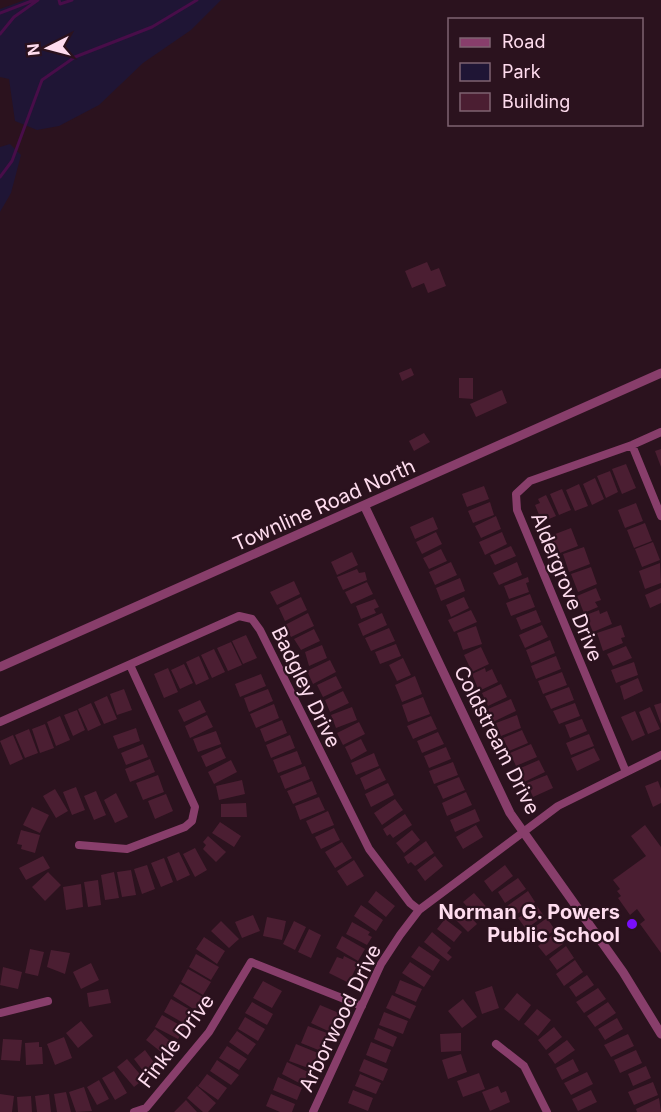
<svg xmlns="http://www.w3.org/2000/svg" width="661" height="1112" font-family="Inter,sans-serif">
<rect width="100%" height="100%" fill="#2b121e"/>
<path fill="#1f1535" d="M25 0H221L191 30 143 63 99 105 59 126 37 130 15 121 9 79 0 77V9Z
M10 144 21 155 11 193 0 212V147Z"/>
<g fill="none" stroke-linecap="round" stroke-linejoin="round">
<path stroke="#480d49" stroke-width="3" d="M59 0 60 4 72 0
M0 13 34 0
M0 34 14 17 38 0
M0 177 12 161 42 80 75 57 152 27 197 0"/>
</g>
<path fill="#4b1e32" d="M427 262 431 271 439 268 446 286 428 293 424 283 412 288 405 271Z
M411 368 414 375 402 381 399 373Z
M459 378H473V399L459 398Z
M502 390 507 403 476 417 470 404Z
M424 433 430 442 414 451 409 441Z
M661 449V467L655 451Z
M626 464 636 488 622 494 612 469Z
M610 471 618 492 606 498 597 476Z
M595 478 604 499 592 505 583 484Z
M579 484 588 506 575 511 566 490Z
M484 486 489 499 467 507 462 494Z
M562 489 571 510 559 515 550 494Z
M546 495 556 516 542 522 535 505 540 503 538 499Z
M490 502 494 515 473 523 468 511Z
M636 503 643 521 625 528 618 510Z
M496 516 501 529 481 538 475 526Z
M433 517 438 529 415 539 410 527Z
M645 523 652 541 634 548 627 530Z
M571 528 578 546 560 553 557 546 554 547 550 536Z
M436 532 442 544 422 554 416 542Z
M502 532 507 544 485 555 479 542Z
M653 542 660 560 642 567 635 549Z
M511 546 516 556 495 565 490 555Z
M584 547 590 564 569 572 563 554Z
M441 549 447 561 429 569 423 558Z
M352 552 358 565 337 575 331 562Z
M451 562 457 575 435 585 429 572Z
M517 562 522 575 499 585 493 573Z
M660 563 661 583 645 589 639 571Z
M591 567 597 584 578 592 571 574Z
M357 569 359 573 365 572 367 580 343 590 337 577Z
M528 577 529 582 526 583 529 592 509 599 504 586Z
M460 578 465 591 441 601 436 588Z
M294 581 300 594 277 605 270 592Z
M367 582 373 594 351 604 345 592Z
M596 588 601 600 595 602 598 607 584 613 577 596Z
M661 588V603L650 608 645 595Z
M530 594 535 607 511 616 506 603Z
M301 597 307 610 285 621 279 608Z
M464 597 469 608 451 617 446 605Z
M375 599 379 607 374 609 376 613 361 619 356 606Z
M471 610 477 622 454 632 448 620Z
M536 610 541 622 521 630 516 618Z
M599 610 600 614 607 611 612 624 593 632 586 615Z
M308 613 314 626 291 637 285 625Z
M382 613 387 625 363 636 358 624Z
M542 625 548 637 525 648 519 635Z
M621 625 625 637 621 638 623 643 603 651 597 633Z
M476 626 482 644 463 650 457 633Z
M389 628 395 641 371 651 365 638Z
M314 629 320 641 301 650 294 639Z
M246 635 257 658 243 664 232 641Z
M550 640 555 653 531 663 526 650Z
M231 642 242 665 228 671 217 648Z
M396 644 401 656 380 664 375 652Z
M322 645 327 658 309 666 305 652Z
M626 646 632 658 613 666 607 654Z
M481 647 489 664 472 672 464 655Z
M214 649 225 672 212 678 201 655Z
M199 656 209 679 196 685 186 662Z
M556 656 561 669 536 679 531 666Z
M403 658 411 675 397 681 389 665Z
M330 660 336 672 313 684 307 671Z
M634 662 638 675 616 683 611 670Z
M184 664 193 683 180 689 171 670Z
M168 668 178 692 164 698 154 674Z
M485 668 486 672 492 669 498 682 479 691 472 674Z
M562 672 567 685 543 694 538 681Z
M261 674 266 686 240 697 235 684Z
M336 676 342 688 323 697 317 685Z
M415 676 422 694 402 702 395 685Z
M638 678 643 691 624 700 620 686Z
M501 684 507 697 488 706 482 693Z
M569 687 574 700 551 709 545 696Z
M124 689 132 710 117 715 110 694Z
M268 689 273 701 249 712 244 698Z
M343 691 349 703 330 712 325 700Z
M107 696 117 719 104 724 94 702Z
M423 697 430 714 408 722 402 705Z
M511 699 516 711 493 722 488 709Z
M200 700 206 712 184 722 178 710Z
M91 703 101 725 88 731 78 709Z
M575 703 580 716 559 724 553 711Z
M661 703V724L654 705Z
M274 704 279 718 256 728 250 714Z
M352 707 357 720 336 728 331 715Z
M650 707 660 729 648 734 639 712Z
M77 710 85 730 73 736 64 715Z
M635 711 645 735 632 741 621 717Z
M207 715 213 727 190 738 185 726Z
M517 715 521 728 501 736 496 723Z
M60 716 70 740 56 746 47 722Z
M431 716 437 729 413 739 407 726Z
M582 719 587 731 570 738 565 725Z
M282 720 287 733 265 742 260 729Z
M359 722 365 734 343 745 337 733Z
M45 724 54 748 40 753 32 729Z
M136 728 140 741 118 749 113 736Z
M29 729 38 753 25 758 15 735Z
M522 730 528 743 509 751 503 738Z
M216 731 221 744 198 752 193 739Z
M438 732 444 744 422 753 417 741Z
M589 734 594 746 571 755 566 743Z
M13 735 23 759 10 765 0 741Z
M290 735 295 748 271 758 266 745Z
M361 739 367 751 351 760 345 747Z
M143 744 148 757 126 765 121 753Z
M531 744 537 757 516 766 510 753Z
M221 747 226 758 206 767 201 756Z
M446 747 451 759 429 768 424 756Z
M594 748 600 760 577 771 571 758Z
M297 751 302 764 278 773 273 760Z
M374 753 379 766 356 775 351 763Z
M150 759 155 772 130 782 125 769Z
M231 760 237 772 214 784 208 772Z
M539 760 545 772 522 783 516 770Z
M453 762 458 775 434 784 429 771Z
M305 766 310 779 285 789 280 776Z
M380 768 386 780 365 790 360 778Z
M158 775 164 792 143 800 136 783Z
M547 775 553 788 533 797 527 783Z
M459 777 465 790 443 799 437 786Z
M242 780 245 794 219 800 216 786Z
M312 781 317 794 293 804 287 791Z
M658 781 661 789V803L653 807 645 786Z
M388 783 394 795 371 807 365 794Z
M76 787 85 810 72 815 63 792Z
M55 789 68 811 56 818 43 796Z
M96 791 106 815 94 820 84 796Z
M466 792 472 805 447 816 442 803Z
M116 793 128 817 115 823 104 800Z
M166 794 173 811 155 819 148 801Z
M319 797 325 810 300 820 295 806Z
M395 799 403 810 382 825 374 813Z
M246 803 247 817H221V804Z
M32 807 49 815 40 833 23 825Z
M475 809 480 821 455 832 450 820Z
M328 811 334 825 312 834 306 821Z
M405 814 412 825 393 838 390 834 387 836 383 829Z
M220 822 241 836 234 847 212 833Z
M476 825 483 837 463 849 456 837Z
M645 825 661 847V953L640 924 645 920 637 909 630 915 618 898 621 896 617 891 620 889 613 880 646 856 631 836Z
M334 828 340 840 321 849 315 837Z
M21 830 40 835 35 853 21 849 22 845 17 844Z
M412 830 420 840 404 853 396 843Z
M208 836 226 852 216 862 203 849 206 845 203 842Z
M426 841 434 853 415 866 411 862 408 864 404 857Z
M342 842 352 858 335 868 325 852Z
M195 848 207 870 195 877 183 854Z
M179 852 190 875 177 881 167 857Z
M43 856 50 868 26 880 19 868Z
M435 856 443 866 425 881 417 870Z
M164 858 173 882 161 887 151 863Z
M354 860 364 876 347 886 337 871Z
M147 865 155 889 142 894 134 869Z
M505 865 513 876 492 892 484 881Z
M131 870 136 895 122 897 117 872Z
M48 872 61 885 45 901 32 887Z
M114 872 119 898 105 900 101 875Z
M518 878 526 889 505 903 498 892Z
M98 880 101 905 88 907 84 882Z
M81 884 83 907 66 910 63 887Z
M376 891 395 906 386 917 368 902Z
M528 891 535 902 514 916 507 906Z
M474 893 491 912 480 921 463 902Z
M361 905 383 920 376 931 354 916Z
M461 906 477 924 468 932 451 915Z
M537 906 544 916 526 929 518 918Z
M253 915 260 931 242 938 235 922Z
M267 917 286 921 282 940 263 936Z
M547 918 555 930 534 944 526 933Z
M445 919 462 932 454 942 437 929Z
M221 921 239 939 229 948 211 931Z
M294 921 306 927 295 950 283 944Z
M352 922 370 932 368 935 372 937 367 945 346 934Z
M309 929 321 935 311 958 298 952Z
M432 932 451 948 447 953 452 957 448 961 424 942Z
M555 933 563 944 546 956 538 946Z
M342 936 365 949 358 961 336 948Z
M204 937 225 951 217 964 196 949Z
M419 946 440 960 433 971 411 957Z
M566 946 574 958 557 970 549 959Z
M30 949 44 952 38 976 25 973Z
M51 950 70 953 65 974 47 967Z
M196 954 219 967 211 980 189 967Z
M344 956 358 963 349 983 329 973 337 957 343 959Z
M575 960 583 972 564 986 556 974Z
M410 962 431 976 424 987 402 973Z
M91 963 99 980 81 989 73 972Z
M3 967 22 972 18 989 0 985Z
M188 969 211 982 203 995 181 982Z
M587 975 594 985 576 997 569 987Z
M400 980 422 989 416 1002 395 993Z
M263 981 282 991 272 1008 253 998Z
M180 984 203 997 195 1010 173 996Z
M492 986 499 1008 482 1014 475 992Z
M598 988 606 999 584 1013 576 1002Z
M108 989 111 1003 89 1007 87 993Z
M517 993 531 1005 519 1021 504 1009Z
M392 995 416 1006 410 1019 386 1008Z
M171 999 194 1012 187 1025 164 1012Z
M463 999 477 1017 462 1028 448 1011Z
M252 1002 273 1014 267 1025 245 1013Z
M608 1002 616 1013 595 1027 587 1016Z
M320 1005 339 1013 334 1024 332 1023 328 1031 311 1023Z
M537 1009 551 1020 538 1036 524 1024Z
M384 1012 408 1021 403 1034 379 1025Z
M162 1015 185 1028 178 1039 155 1027Z
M245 1017 265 1029 258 1041 238 1029Z
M617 1018 623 1029 605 1040 598 1029Z
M81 1021 93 1036 78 1048 66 1033Z
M308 1026 327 1033 321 1051 301 1043Z
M554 1027 562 1037 546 1050 538 1040Z
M378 1028 397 1037 393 1047 374 1039Z
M155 1029 175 1045 166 1056 146 1040Z
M237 1031 256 1044 248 1055 229 1042Z
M461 1033V1051L441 1052 440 1034Z
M628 1034 634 1046 611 1057 604 1045Z
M64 1037 72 1058 55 1065 47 1044Z
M3 1039 22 1040 20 1061 1 1060Z
M567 1040 575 1050 555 1064 548 1054Z
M39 1042V1047H42L43 1064 26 1065 25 1043Z
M371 1042 391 1050 386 1063 366 1055Z
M296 1044 318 1053 311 1069 289 1061Z
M227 1046 247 1059 239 1070 219 1058Z
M145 1050 158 1068 147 1076 134 1059Z
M636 1050 642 1063 620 1073 614 1060Z
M461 1054 467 1072 448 1079 442 1060Z
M127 1059 144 1079 134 1087 117 1067Z
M364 1059 388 1069 383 1081 359 1071Z
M573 1059 579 1071 562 1080 556 1068Z
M217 1060 239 1075 231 1085 210 1071Z
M287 1062 308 1072 303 1085 282 1074Z
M646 1066 651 1078 633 1086 628 1074Z
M114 1071 127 1093 115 1100 102 1078Z
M587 1072 593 1084 571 1095 564 1083Z
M479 1073 485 1089 463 1097 457 1081Z
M207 1074 227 1088 218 1100 198 1086Z
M360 1074 381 1083 376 1094 355 1086Z
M278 1077 302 1088 297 1100 273 1090Z
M99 1080 109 1099 97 1105 87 1087Z
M653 1082 658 1095 634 1105 628 1092Z
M197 1086 216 1103 208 1112H203L187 1098Z
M498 1086 501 1093 506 1091 510 1102 490 1111 482 1092Z
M84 1087 92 1111 76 1112 69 1092Z
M353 1090 373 1098 368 1111 348 1103Z
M591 1090 597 1102 578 1111 572 1099Z
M66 1092 71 1112H57L54 1094Z
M0 1094 14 1096 12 1112H0Z
M49 1094 51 1112H37L35 1096Z
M271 1094 295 1104 292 1112H280L266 1106Z
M31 1096 32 1112H18L17 1097Z
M659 1098 661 1112H637L636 1109Z
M186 1100 197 1112H174Z"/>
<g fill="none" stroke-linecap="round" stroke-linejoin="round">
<path stroke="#883e6b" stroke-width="8" d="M632 445 661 516
M0 722 239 616 252 619 260 630 369 849 410 903 419 910
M626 772 517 510 516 494 530 481 632 445 661 432
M79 845 127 849 185 827 192 821 195 807 130 665
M0 1013 48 1001
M496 1044 524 1066 547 1112
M134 1112 146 1108 209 1032 251 962 362 1006
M313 1112 381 964 400 935 419 910 558 806 661 755"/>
<path stroke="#883e6b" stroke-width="9" d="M365 507 510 813 623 972 661 1034
M0 667 661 373"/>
</g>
<circle fill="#790ef9" stroke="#2b121e" stroke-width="2" cx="632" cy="924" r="6"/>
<g text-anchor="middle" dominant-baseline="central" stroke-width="4.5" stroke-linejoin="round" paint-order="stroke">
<g font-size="20" fill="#fedcee" stroke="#2b121e">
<text transform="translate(324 505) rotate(-24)">Townline Road North</text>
<text transform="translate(567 587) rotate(68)">Aldergrove Drive</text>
<text transform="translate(306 687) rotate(64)">Badgley Drive</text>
<text transform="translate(497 740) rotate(63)">Coldstream Drive</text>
<text transform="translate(340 1018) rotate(-64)">Arborwood Drive</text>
<text transform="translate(176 1041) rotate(-53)">Finkle Drive</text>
</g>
<g font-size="20" font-weight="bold" fill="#fedcee" stroke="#2b121e" text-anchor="end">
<text x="620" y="912">Norman G. Powers<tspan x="620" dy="23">Public School</tspan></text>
</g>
</g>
<rect x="448" y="18" width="195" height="108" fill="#2b121e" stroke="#7f6371" stroke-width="1.5"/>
<rect x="460" y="38" width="30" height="9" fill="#883e6b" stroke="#7f6371" stroke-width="1.5"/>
<text x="502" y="48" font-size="18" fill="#fedcee">Road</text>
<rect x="460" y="63" width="30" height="18" fill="#1f1535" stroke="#7f6371" stroke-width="1.5"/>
<text x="502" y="78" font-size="18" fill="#fedcee">Park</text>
<rect x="460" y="93" width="30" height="18" fill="#4b1e32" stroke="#7f6371" stroke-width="1.5"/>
<text x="502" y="108" font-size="18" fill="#fedcee">Building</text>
<g transform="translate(48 48) rotate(264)" stroke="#2b121e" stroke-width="4.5" paint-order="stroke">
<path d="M0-4.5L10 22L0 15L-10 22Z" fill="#fedcee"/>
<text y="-9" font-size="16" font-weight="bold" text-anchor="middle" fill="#fedcee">N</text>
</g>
</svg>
